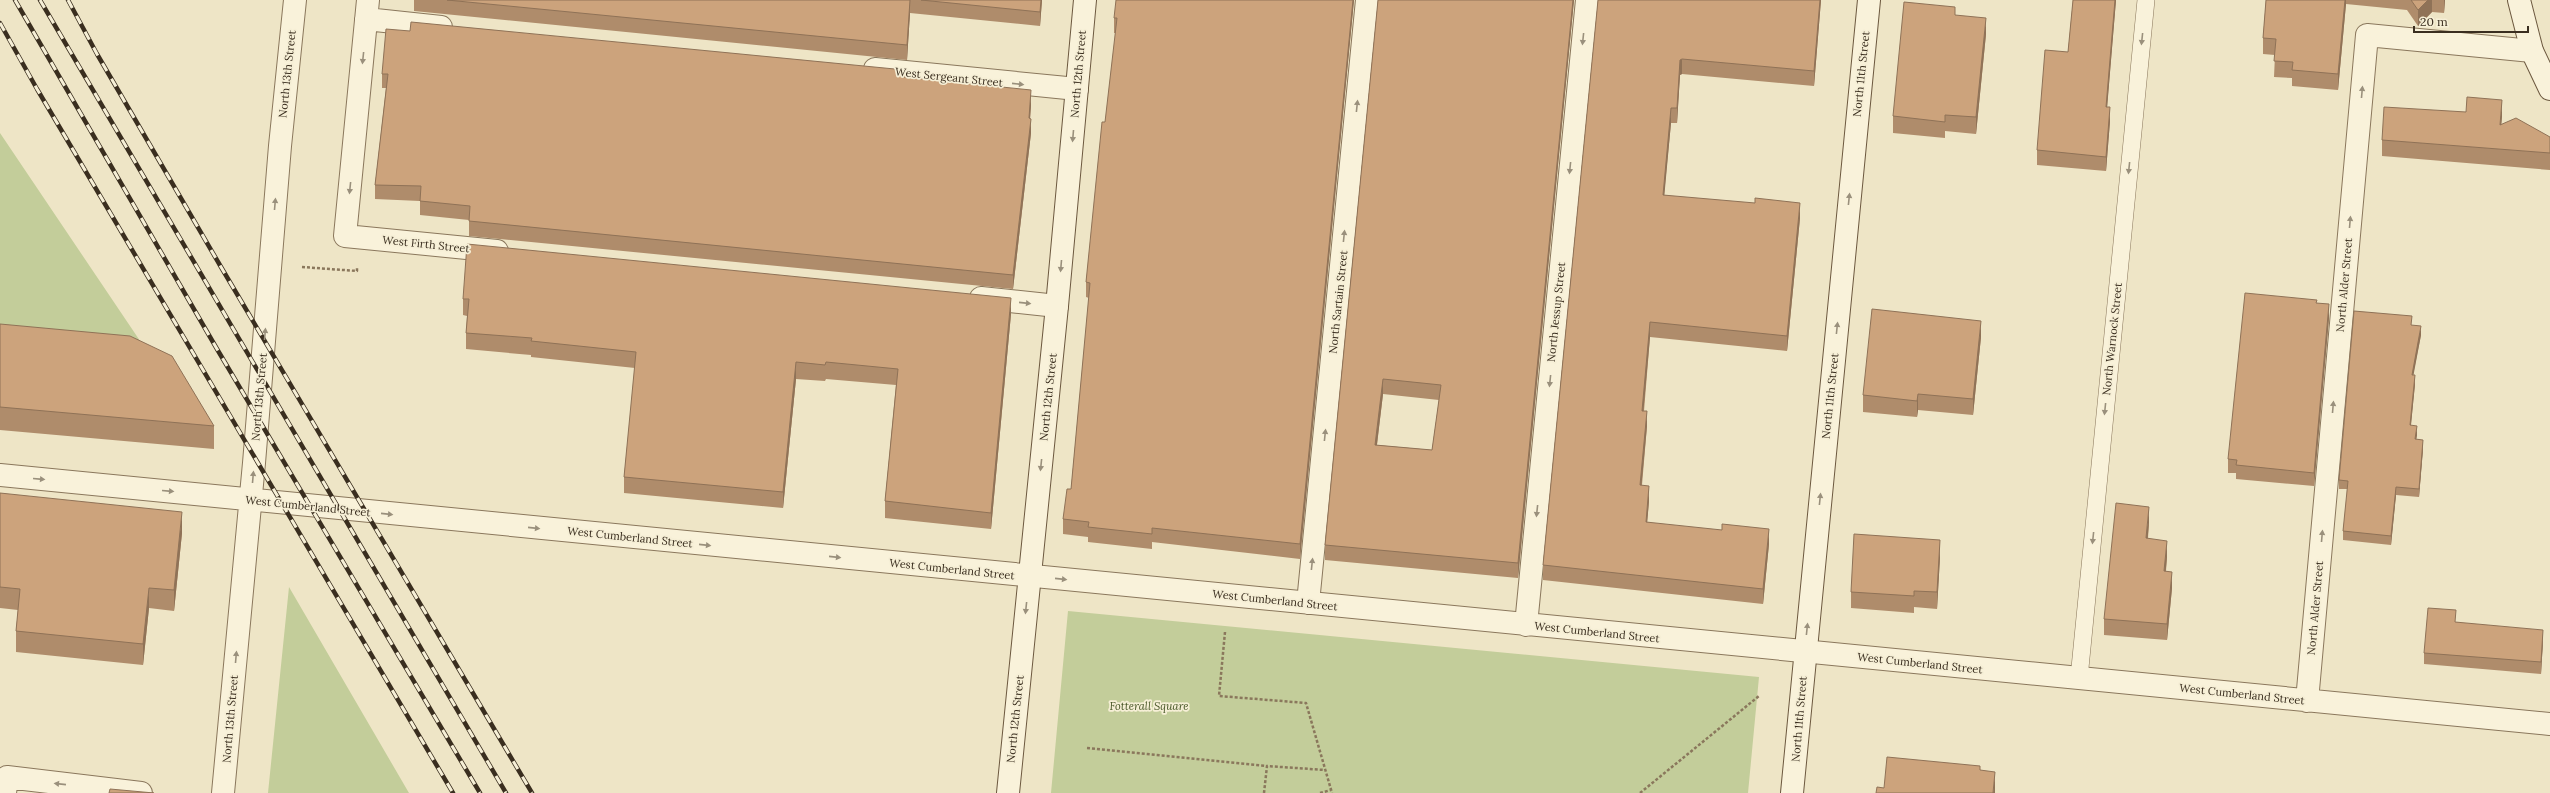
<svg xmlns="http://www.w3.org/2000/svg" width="2550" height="793" font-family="Lora,serif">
<rect width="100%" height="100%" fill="#eee5c6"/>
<path fill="#c3cd9a" d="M0 133 161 372 0 345Z
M289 587 409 793H268Z
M1068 611 1759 677 1748 793H1051Z"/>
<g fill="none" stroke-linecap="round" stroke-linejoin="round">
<defs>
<path id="lane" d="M2079 678 2146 0"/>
<path id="street" d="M368 0 345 236 497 251
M366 19 441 27
M875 69 1077 89
M981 298 1057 306
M0 475 2550 724
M1308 603 1367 0
M1526 625 1587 0
M2307 701 2367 35 2532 51
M5 793 7 777 141 793
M223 793 254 463 280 146 295 0"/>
<path id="secondary" d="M2519 0 2532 51 2550 89
M1008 793 1057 306 1085 0
M1792 793 1869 0"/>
</defs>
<use href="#lane" stroke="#8a775c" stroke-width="18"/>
<use href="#street" stroke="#8a775c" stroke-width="24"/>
<use href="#secondary" stroke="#6c583f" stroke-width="24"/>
<path stroke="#8a775c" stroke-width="2.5" stroke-dasharray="3 2" stroke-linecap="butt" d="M302 267 357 271V268
M1225 632 1219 696 1306 703 1332 793
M1087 748 1267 766
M1264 793 1267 766 1325 770
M1320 793 1331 790
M1640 793 1759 696"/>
<use href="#lane" stroke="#f9f2da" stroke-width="17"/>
<use href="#street" stroke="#f9f2da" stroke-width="22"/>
<use href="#secondary" stroke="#f9f2da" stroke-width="22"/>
<defs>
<path id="rail" d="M15 0 217 349 480 793
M40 0 506 793
M68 0 97 54 221 267 532 793
M0 23 37 89 453 793"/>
</defs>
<use href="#rail" stroke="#3a2e1f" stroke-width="4.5"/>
<use href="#rail" stroke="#f6efd6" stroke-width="3" stroke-dasharray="9" stroke-linecap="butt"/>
</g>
<path fill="#af8c6b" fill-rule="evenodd" d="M414 0H1042L1040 26 910 13 907 60 414 11Z
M1354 0 1300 559 1152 542V549L1088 542V537L1063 534V519L1071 489 1089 298 1086 297V282L1116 33H1114V18Z
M1378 0H1574L1518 578 1325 560V545ZM1383 394 1439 400 1432 450 1377 445Z
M1598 0H1821L1814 86 1682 74 1680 75 1677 123H1671L1664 195 1800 218 1787 351 1650 337 1644 411 1647 426 1642 485 1649 501 1647 522 1769 544 1763 604 1543 580V565Z
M2073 0H2116L2107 107 2110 121 2106 171 2037 165V150L2068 52Z
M2266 0H2445L2444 13 2432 12 2418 26 2407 10 2346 4 2338 90 2292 86V78L2274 77 2275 55 2263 54V38Z
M1955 15 1986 34 1976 134 1945 131V138L1893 133V116Z
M382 74 905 77 1031 105 1030 119 1031 133 1013 289 469 236V220L420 215V201L375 199V185L386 88H382Z
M2502 116 2501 125 2550 137V170L2382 156V140Z
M463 299 1011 314 991 529 885 518V501L896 385 826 379 825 381 796 379 783 508 624 493V477L635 368 531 357V355L466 349V333L467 316 463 315Z
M2317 303 2329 318 2314 486 2236 479V473H2228V459Z
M0 324 214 426V449L0 430Z
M2411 325 2421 335 2413 375 2415 384 2411 425 2417 435 2416 439 2423 449 2419 497 2396 495 2391 545 2343 540V531L2348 489H2339V480Z
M1981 337 1973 415 1918 410 1917 417 1863 412V395Z
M0 493 182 533 174 611 149 608 143 665 16 652V631L18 610 0 608Z
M2149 523 2148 538 2167 557 2166 571 2172 588 2167 640 2104 635V619Z
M1940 557 1937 609 1914 607V613L1851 608V592Z
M2456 622 2543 641 2541 674 2424 664V653Z"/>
<path fill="#8f7257" d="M910 0V13L907 60V45Z
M1041 0H1042L1040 26V12Z
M1353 0H1354L1300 559V544Z
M1573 0H1574L1518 578V563Z
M1820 0H1821L1814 86V71Z
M2115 0H2116L2106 121V107Z
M2345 0H2346V4L2338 90V74Z
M2428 0H2432V12L2418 26V10Z
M2444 0H2445L2444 13Z
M1986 18V34L1976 134V117Z
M1682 59V74L1680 75 1677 123V108L1680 60Z
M1031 90V105L1029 133V118Z
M2502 100V116L2500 142V125Z
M2110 107V121L2106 171V157Z
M1671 108V123L1663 210V195Z
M1031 119V133L1013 289V275Z
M1800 203V218L1787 351V336Z
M1011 298V314L991 529V513Z
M2329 304V318L2314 486V473Z
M1981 321V337L1973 415V399Z
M1650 322V337L1642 426V411Z
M2421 326V335L2412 383V375Z
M796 362V379L783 508V492Z
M2415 375V384L2410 434V425Z
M1383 379V394L1375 460V445Z
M1918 394V410L1917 417V401Z
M1647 411V426L1640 500V485Z
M2417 426V435L2415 448V439Z
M2423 440V449L2419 497V489Z
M1649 486V501L1646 537V522Z
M2396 487V495L2391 545V536Z
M2149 507V523L2146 555V538Z
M182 512V533L174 611V590Z
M1769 529V544L1763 604V589Z
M1940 540V557L1937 609V592Z
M2167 541V557L2164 588V571Z
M2172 572V588L2167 640V624Z
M149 588V608L143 665V644Z
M2543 630V641L2541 674V662Z
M1995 772V793H1993Z"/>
<path fill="#cca37c" stroke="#8f7257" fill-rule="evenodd" d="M447 0H910L907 45Z
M921 0H1041L1040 12Z
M1116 0H1353L1300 544 1152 528V534L1088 527 1089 522 1063 519 1067 489H1071L1090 283 1086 282 1102 122H1105L1117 18H1114Z
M1378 0H1573L1518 563 1325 545ZM1383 379 1441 385 1432 450 1375 445Z
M1598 0H1820L1814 71 1682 59 1680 60 1677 108H1671L1663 195 1755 203V198L1800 203 1787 336 1650 322 1642 411H1647L1640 485 1649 486 1646 522 1722 530V524L1769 529 1763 589 1543 565Z
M2073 0H2115L2106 107H2110L2106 157 2037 150 2045 50 2068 52Z
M2266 0H2345L2338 74 2292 70 2293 62 2274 61 2276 39 2263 38Z
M2411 0H2428L2418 10Z
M1904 2 1955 7V15L1986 18 1976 117 1945 115V122L1893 116Z
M411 22 905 70 904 77 1031 90 1029 118 1031 119 1013 275 469 221 470 206 420 201 421 186 375 185 388 74H382L386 29 410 31Z
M2467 97 2502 100 2500 125 2516 118 2550 137V153L2382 140 2384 107 2466 112Z
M467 244 1011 298 991 513 885 501 898 369 826 362 825 365 796 362 783 492 624 477 636 352 531 341 532 338 466 333 469 299H463Z
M2245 293 2317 300 2316 303 2329 304 2314 473 2236 465 2237 460 2228 459Z
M1872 309 1981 321 1973 399 1918 394 1917 401 1863 395Z
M2354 311 2412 316 2411 325 2421 326 2412 375H2415L2410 425 2417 426 2415 439 2423 440 2419 489 2396 487 2391 536 2343 531 2348 481 2339 480Z
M0 324 130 336 172 356 214 426 0 407Z
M0 493 182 512 174 590 149 588 143 644 16 631 20 589 0 587Z
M2116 503 2149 507 2146 538 2167 541 2164 571 2172 572 2167 624 2104 619Z
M1854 534 1940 540 1937 592 1914 591V596L1851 592Z
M2428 608 2456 610 2455 622 2543 630 2541 662 2424 653Z
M1887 757 1980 766V770L1995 772 1993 793H1876L1877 787 1884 788Z
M110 789 154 793H109Z"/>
<defs><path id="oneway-solid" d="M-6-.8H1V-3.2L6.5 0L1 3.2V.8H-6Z"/></defs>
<g fill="#9a907c">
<use href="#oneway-solid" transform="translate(1583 39) rotate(96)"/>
<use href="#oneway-solid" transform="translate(2142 39) rotate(96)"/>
<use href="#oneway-solid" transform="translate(363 58) rotate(96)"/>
<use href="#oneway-solid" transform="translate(1018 84) rotate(6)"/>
<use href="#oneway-solid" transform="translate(2362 92) rotate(-85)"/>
<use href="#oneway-solid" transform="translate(1357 106) rotate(-84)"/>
<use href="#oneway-solid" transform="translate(1073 136) rotate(95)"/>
<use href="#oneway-solid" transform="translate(1570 168) rotate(96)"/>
<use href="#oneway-solid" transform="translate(2129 168) rotate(96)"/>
<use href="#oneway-solid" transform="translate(350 188) rotate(96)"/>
<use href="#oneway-solid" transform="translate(1849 199) rotate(-84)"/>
<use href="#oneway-solid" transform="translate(275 204) rotate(-85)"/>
<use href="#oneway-solid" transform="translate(2350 222) rotate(-85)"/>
<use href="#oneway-solid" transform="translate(1344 236) rotate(-84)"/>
<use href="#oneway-solid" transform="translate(1061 266) rotate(95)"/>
<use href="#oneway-solid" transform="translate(1025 303) rotate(6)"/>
<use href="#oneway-solid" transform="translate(1837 328) rotate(-84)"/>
<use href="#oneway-solid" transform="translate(265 334) rotate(-85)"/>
<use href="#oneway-solid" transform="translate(1550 381) rotate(96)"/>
<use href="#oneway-solid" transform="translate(2333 407) rotate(-85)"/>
<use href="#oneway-solid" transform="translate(2105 409) rotate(96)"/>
<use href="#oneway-solid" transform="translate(1325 435) rotate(-84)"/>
<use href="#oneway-solid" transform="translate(1041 465) rotate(96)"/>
<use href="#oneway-solid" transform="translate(253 477) rotate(-85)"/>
<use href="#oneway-solid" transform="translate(39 479) rotate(5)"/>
<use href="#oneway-solid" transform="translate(168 491) rotate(5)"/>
<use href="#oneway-solid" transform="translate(1820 499) rotate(-84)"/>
<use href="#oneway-solid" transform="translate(1537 511) rotate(96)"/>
<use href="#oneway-solid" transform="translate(387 514) rotate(6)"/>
<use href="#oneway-solid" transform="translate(534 528) rotate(6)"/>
<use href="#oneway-solid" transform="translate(2322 536) rotate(-85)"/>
<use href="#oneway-solid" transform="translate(2093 538) rotate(96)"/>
<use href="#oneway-solid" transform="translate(705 545) rotate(6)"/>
<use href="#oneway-solid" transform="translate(835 557) rotate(6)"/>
<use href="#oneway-solid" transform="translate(1312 564) rotate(-84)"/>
<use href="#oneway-solid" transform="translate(1061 579) rotate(6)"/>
<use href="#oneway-solid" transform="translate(1026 608) rotate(96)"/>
<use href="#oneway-solid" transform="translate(1807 629) rotate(-84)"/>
<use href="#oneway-solid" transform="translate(236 657) rotate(-85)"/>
<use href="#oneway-solid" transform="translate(60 784) rotate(-174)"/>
</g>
<g text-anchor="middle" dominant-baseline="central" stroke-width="3.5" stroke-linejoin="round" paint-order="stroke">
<g font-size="11" fill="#3a2e1f" stroke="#f6efd6">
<text transform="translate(287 74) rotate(-84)">North 13th Street</text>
<text transform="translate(1078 74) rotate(-85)">North 12th Street</text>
<text transform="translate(1861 74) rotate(-84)">North 11th Street</text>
<text transform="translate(949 77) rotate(6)">West Sergeant Street</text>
<text transform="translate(426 244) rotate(6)">West Firth Street</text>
<text transform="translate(2344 285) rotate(-85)">North Alder Street</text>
<text transform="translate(1338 302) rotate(-84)">North Sartain Street</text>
<text transform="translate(1556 312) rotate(-84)">North Jessup Street</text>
<text transform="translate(2112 339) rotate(-84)">North Warnock Street</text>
<text transform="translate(1830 396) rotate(-84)">North 11th Street</text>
<text transform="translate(259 397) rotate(-85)">North 13th Street</text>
<text transform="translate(1048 397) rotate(-84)">North 12th Street</text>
<text transform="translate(308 506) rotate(6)">West Cumberland Street</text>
<text transform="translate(630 537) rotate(6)">West Cumberland Street</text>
<text transform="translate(952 569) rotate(6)">West Cumberland Street</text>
<text transform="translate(1275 600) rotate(6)">West Cumberland Street</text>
<text transform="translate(2315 608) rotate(-85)">North Alder Street</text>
<text transform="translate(1597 632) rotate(6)">West Cumberland Street</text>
<text transform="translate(1920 663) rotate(6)">West Cumberland Street</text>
<text transform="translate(2242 694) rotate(6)">West Cumberland Street</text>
<text transform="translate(230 719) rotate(-85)">North 13th Street</text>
<text transform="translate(1015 719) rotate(-84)">North 12th Street</text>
<text transform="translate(1799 719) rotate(-85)">North 11th Street</text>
</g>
<g font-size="11" font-style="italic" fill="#475626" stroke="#f6efd6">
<text x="1149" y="706">Fotterall Square</text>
</g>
</g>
<path d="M2414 26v6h114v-6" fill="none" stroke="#3a2e1f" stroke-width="2"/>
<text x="2420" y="26" font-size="12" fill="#3a2e1f" stroke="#f6efd6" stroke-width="3" paint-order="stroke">20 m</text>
</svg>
